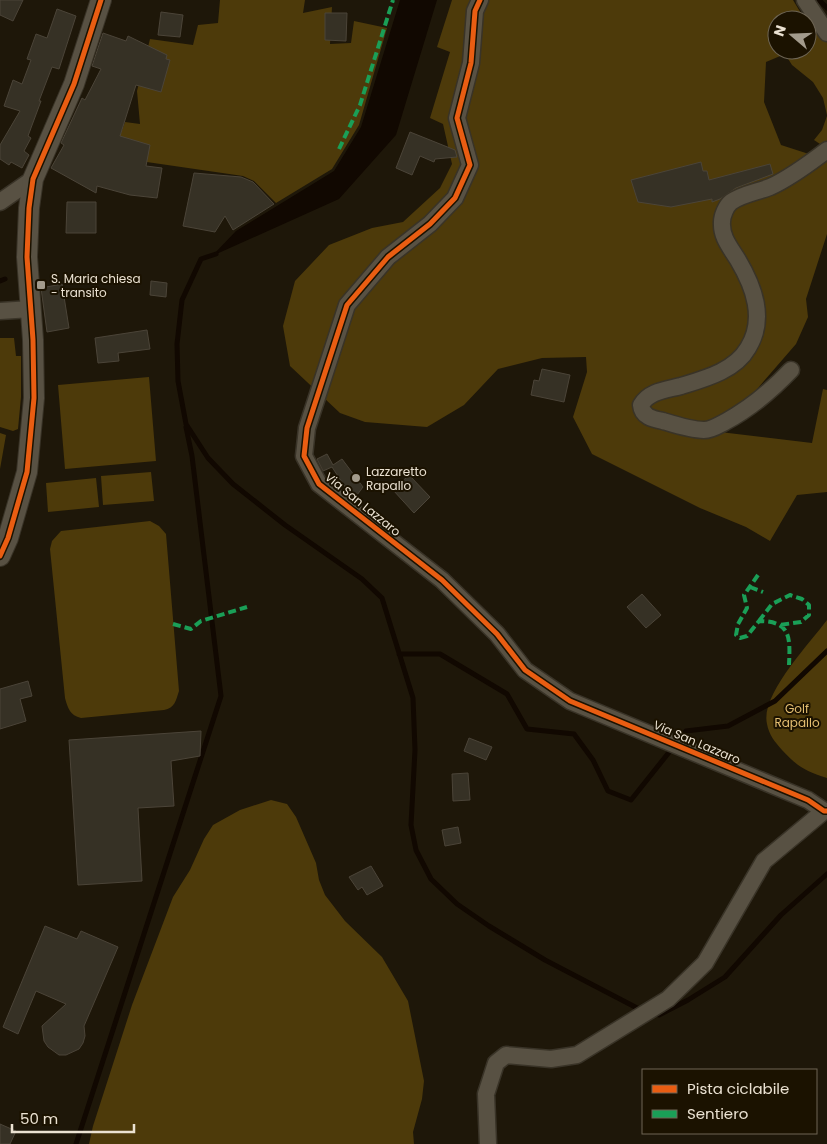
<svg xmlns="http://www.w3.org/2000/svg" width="827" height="1144" font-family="Poppins,sans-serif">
<rect width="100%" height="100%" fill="#1e1709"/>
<path fill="#4d3a0a" d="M220 0H305L303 13 332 7 330 44 351 43 354 21 387 28 359 125 332 169 276 203 254 181 243 176 133 160 118 141 125 122 140 124 137 91 150 39 193 45 198 25 218 23Z
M452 0H793L805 20H777V50H807V23L827 22V115L823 98 813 82 792 65 785 54 766 62 764 102 781 145 812 155 820 144 814 140 822 130 827 116V234L806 299 808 317 796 344 720 432 812 443 823 389 827 390V492L797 495 770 541 746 527 700 508 592 454 573 417 587 372 586 357 542 358 498 369 464 405 427 427 365 422 340 413 290 366 283 326 295 281 329 245 372 228 403 222 440 188 452 164 443 124 430 118 450 52 437 47Z
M0 338H14L16 356H21V397L18 429 13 431 0 427Z
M149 377 156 461 65 469 58 385Z
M0 433 6 435 0 469Z
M151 472 154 501 103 505 101 476Z
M96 478 99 507 48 512 46 483Z
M150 521 159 526 166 534 179 691C176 700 175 708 164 710L81 718C70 715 68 709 65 698L50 549 52 541 61 531Z
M827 620V778C805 771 798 767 782 750 775 742 769 735 767 724 760 695 810 643 827 620Z
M271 800 287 804 296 817 316 863 319 880 325 895 345 921 382 957 408 1001 424 1081 422 1099 413 1132 414 1144H89L93 1126 132 1005 173 897 190 870 204 839 213 825 240 810Z"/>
<path fill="#110801" d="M400 0H437L396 135 339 199 212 256 236 231 334 171 361 127Z"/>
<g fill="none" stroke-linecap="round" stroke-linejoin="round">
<path stroke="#110801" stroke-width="5" d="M819 0 827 8
M216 254 201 259 182 300 177 344 178 381 186 424 208 458 233 484 285 525 362 579 382 598 413 698 415 750 411 825 416 850 431 879 457 904 489 926 545 960 639 1009
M0 281 5 279
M399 654H440L507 694 527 729 574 734 593 760 608 791 631 800 686 731 728 726 775 701 827 651
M656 1014 659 1015 688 1000 725 977 781 915 827 874
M76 1144 221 696 192 456 186 427"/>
</g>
<path fill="#363125" stroke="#4b4438" d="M0 0H23L13 21 0 15Z
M57 9 76 16 59 69 52 67 39 101H41L28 136 31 138 24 151 29 155 22 168 11 162 9 165 0 159V145L20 111 4 106 13 80 22 84 31 60 27 59 36 34 47 38Z
M161 12 183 15 180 37 158 35Z
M325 13H347L346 41 325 40Z
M103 33 126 41 128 36 167 55 166 59 170 60 161 92 136 85 120 136 150 145 146 166 162 168 157 198 130 195 97 186 96 193 51 168 64 145 61 143 82 98 85 100 101 69 92 66Z
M410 132 455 150 457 157 435 159 434 162 420 156 412 175 396 168Z
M701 162 703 171H707L709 180 770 164 773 174 736 188 720 199 712 202V199L671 207 638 202 631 180Z
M194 173 241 177 253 182 274 204 233 230 225 216 215 232 183 226Z
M67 202H96V233H66Z
M151 281 167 283 166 297 150 295Z
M62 284 69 328 47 332 41 288Z
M147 330 150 349 118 353 119 361 98 363 95 338Z
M542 369 570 375 564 402 531 395 534 380 539 381Z
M327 454 333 465 342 459 363 487 354 499 351 496 332 467 323 471 317 459Z
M409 475 430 497 414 513 393 490Z
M642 594 661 615 646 628 627 607Z
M28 681 32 696 20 699 26 721 0 729V689Z
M201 731 200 756 171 761 174 806 138 808 142 881 78 885 69 740Z
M469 738 492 747 486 760 464 751Z
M468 773 470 800 453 801 452 774Z
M458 827 461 843 445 846 442 830Z
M371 866 383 886 367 895 362 887 358 890 349 877Z
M45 926 77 939 81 931 118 947 84 1026 85 1036 83 1043 79 1049 66 1055H59L48 1047 44 1041 42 1026 66 1004 36 991 18 1034 3 1027Z
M0 1124 16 1131 10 1144H0Z"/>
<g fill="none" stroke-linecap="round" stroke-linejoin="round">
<defs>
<path id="minor" d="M480 0 475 11 471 63 457 118 470 165 455 198 430 224 388 257 347 305 307 428 304 456 319 484 442 580 497 634 525 670 570 701 808 800 824 811
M805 0 827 33
M0 202 33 179
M0 311 31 309
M791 370C771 391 751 408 725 422 719 425 712 430 704 430 691 430 676 425 663 421 653 419 642 417 641 405 649 391 666 390 681 386 704 379 735 371 748 348 766 319 754 287 738 260 730 247 721 237 722 222 722 216 726 206 731 202 742 194 757 192 770 187 790 178 810 163 827 150
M488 1144 486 1094 496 1063 506 1055 551 1059 577 1055 668 999 705 963 764 861 824 811"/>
<path id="tertiary" d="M0 556 8 538 27 472 34 398 33 340 27 257 29 208 33 179 74 84 101 0"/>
</defs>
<use href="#minor" stroke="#393327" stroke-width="19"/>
<use href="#tertiary" stroke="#393327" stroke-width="22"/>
<use href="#minor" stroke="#585143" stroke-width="16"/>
<use href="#tertiary" stroke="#585143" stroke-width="20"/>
<path stroke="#1a9f57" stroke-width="4" stroke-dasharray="8 4" stroke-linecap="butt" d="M339 149 360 105 393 0
M758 575 744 595 747 608 738 624 736 635 740 638 747 636 759 621C792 621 790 639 789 665
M750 587 763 592
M759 621 772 604 790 595 802 599 809 605V615L801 622 779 625
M173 624 191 629 201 621 247 607"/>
<defs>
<path id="cycleway" d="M480 0 475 11 471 63 457 118 470 165 455 198 430 224 388 257 347 305 307 428 304 456 319 484 442 580 497 634 525 670 570 701 808 800 824 811H827
M0 556 8 538 27 472 34 398 33 340 27 257 29 208 33 179 74 84 101 0"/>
</defs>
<use href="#cycleway" stroke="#1b1200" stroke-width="8"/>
<use href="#cycleway" stroke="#e95d12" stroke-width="5"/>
</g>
<g fill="#a39b8c" stroke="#1b1200" stroke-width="2">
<rect x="36" y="280" width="10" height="10" rx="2.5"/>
<circle cx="356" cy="478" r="5"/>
</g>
<g text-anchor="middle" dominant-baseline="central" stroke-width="4" stroke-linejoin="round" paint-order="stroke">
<g font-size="12" fill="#ebe2d2" stroke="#1b1200" text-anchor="start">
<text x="51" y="278">S. Maria chiesa<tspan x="51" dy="14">- transito</tspan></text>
<text x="366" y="471">Lazzaretto<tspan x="366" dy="14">Rapallo</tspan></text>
</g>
<g font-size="12" fill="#ebe2d2" stroke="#1b1200">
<text transform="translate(363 504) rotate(39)">Via San Lazzaro</text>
<text transform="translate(697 742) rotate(23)">Via San Lazzaro</text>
</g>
<g font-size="12" fill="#e5bf71" stroke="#1b1200">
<text x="797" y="708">Golf<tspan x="797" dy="14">Rapallo</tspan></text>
</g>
</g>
<rect x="642" y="1069" width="175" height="65" fill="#1b1200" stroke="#6e6554"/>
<rect x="652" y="1085" width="25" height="8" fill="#e95d12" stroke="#6e6554"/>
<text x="687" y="1094" font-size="15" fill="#ebe2d2">Pista ciclabile</text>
<rect x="652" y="1110" width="25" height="8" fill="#1a9f57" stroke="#6e6554"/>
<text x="687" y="1119" font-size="15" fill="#ebe2d2">Sentiero</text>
<g transform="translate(792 35) rotate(289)"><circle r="24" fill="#1b1200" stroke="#6e6554"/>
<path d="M0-4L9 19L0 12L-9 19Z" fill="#a39b8c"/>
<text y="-8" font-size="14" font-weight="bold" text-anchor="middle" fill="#ebe2d2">N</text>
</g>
<path d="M12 1124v8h122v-8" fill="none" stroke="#ebe2d2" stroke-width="2.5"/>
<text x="20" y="1124" font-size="15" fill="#ebe2d2" stroke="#1b1200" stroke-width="4" paint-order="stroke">50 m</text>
</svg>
